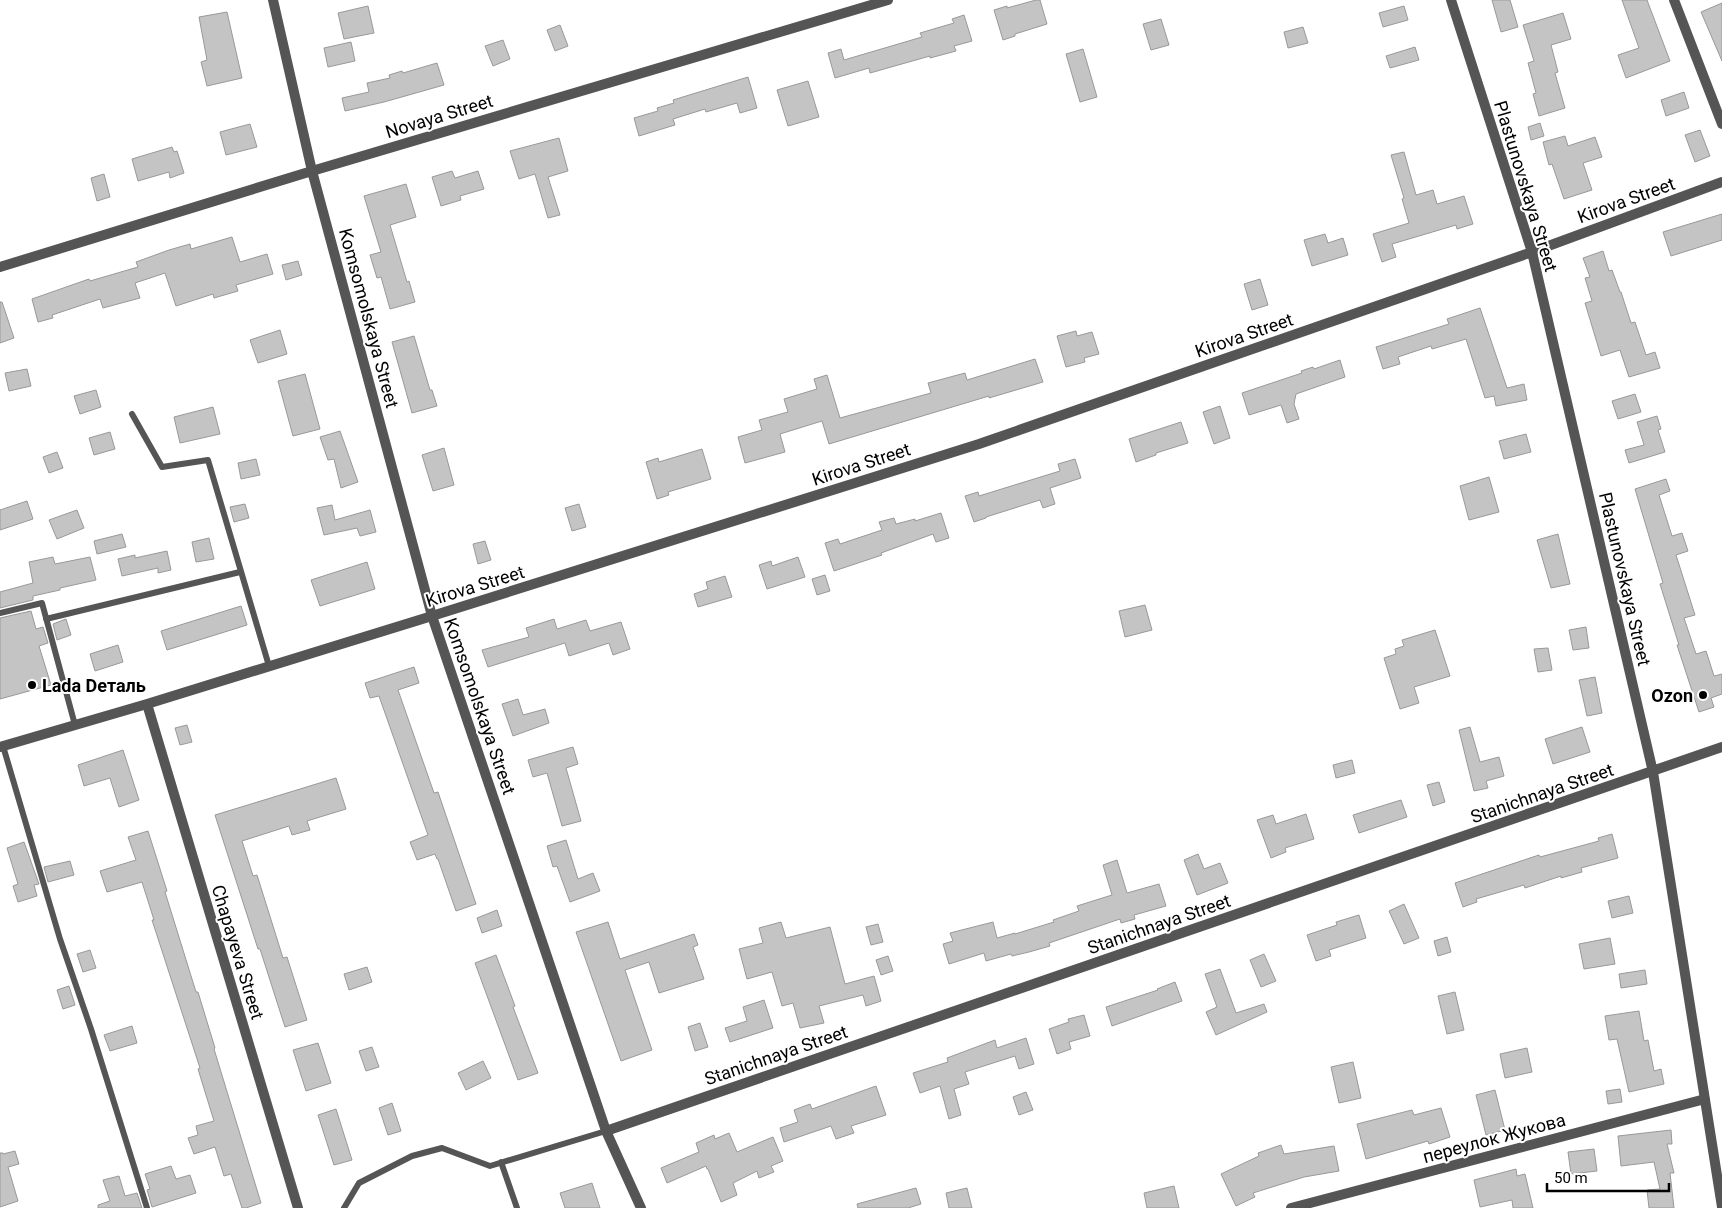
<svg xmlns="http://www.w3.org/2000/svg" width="1722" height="1208" font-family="Roboto,sans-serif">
<rect width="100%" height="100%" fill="#fff"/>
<path fill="#c4c4c4" stroke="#999" d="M1036 0H1040L1047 24 1015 34V36L1003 40 994 10 1007 6V8Z
M1492 0H1510L1518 27 1501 32Z
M1622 0H1647L1670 61 1626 78 1618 55 1639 48Z
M1722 3V61L1701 12Z
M368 6 374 33 344 39 338 13Z
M1404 6 1408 20 1383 27 1379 13Z
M227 12 242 78 207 86 201 62 207 60 199 17Z
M1563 13 1571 39 1551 45 1558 72 1555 73 1565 108 1539 116 1533 94 1536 93 1528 63 1534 61 1523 25Z
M964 15 972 41 954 46 956 51 930 58V56L870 73 869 68 835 78 828 53 841 49 844 60 922 37 920 33 954 23 952 19Z
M1161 19 1169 45 1151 50 1143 24Z
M560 25 568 46 555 51 547 30Z
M1303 27 1308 43 1288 48 1284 32Z
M503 40 510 59 493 66 485 46Z
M351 42 355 61 328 67 324 48Z
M1415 47 1419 60 1390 68 1386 56Z
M1083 49 1097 97 1080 102 1066 54Z
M437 63 444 85 384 102 345 111 342 98 369 92 367 83 390 78 389 75 402 71 403 73Z
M748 77 757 108 740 113 737 103 706 112 705 109 673 119 675 125 639 136 634 118 658 111 657 108 674 103 673 100Z
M808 81 819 117 788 126 777 90Z
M1684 92 1689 108 1666 116 1661 100Z
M1540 123 1544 136 1531 140 1528 127Z
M250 124 257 147 226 155 220 132Z
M1700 130 1710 156 1695 162 1685 135Z
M1565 136 1568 146 1595 137 1602 157 1583 163 1592 190 1564 199 1552 164 1549 165 1543 142Z
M559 138 568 171 548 177 560 215 548 218 535 174 519 179 510 151Z
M172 147 174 152 177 151 184 173 170 178 169 172 138 181 132 159Z
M1404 152 1416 195 1433 190 1437 204 1464 196 1473 224 1457 229 1456 225 1392 244 1396 257 1382 262 1373 234 1409 223 1402 199 1404 198 1391 155Z
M452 171 455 178 478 171 484 189 460 196 461 200 441 206 432 177Z
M104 174 110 197 97 201 91 178Z
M406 184 416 217 390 225 407 282 409 281 415 302 390 309 381 277 377 278 370 255 381 252 364 196Z
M1722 214V240L1671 256 1663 232Z
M1325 234 1328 243 1343 238 1348 255 1312 266 1304 240Z
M232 237 240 262 267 254 273 274 236 285 238 291 214 298 213 294 176 306 165 273 135 283 140 298 103 308 100 299 52 315 53 318 38 322 32 299 89 279 90 281 138 267 136 262 169 250 190 244 191 249Z
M1603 251 1609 271 1612 270 1620 292H1621L1631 323 1635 322 1646 355 1655 352 1660 368 1629 377 1620 350 1601 356 1585 303 1592 301 1585 278 1590 277 1583 258Z
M298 261 302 275 286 280 282 265Z
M1260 279 1268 305 1252 310 1244 284Z
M0 302H2L14 338 0 343Z
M1480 308 1507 388 1524 384 1527 400 1496 406 1494 396 1485 398 1466 339 1432 349 1431 346 1398 357 1400 364 1383 369 1376 347 1449 324 1447 319Z
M280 330 287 354 258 363 250 340Z
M1076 331 1077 336 1092 332 1099 354 1084 358 1085 362 1066 367 1057 336Z
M414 336 430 390H432L437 406 412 413 392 342Z
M1035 359 1043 382 989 398V396L829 444 822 421 780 434 785 452 745 463 738 437 762 430 759 420 788 412 784 399 817 389 814 379 827 375 840 418 931 393 928 383 965 373 967 380Z
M1340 360 1345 377 1296 394 1294 404 1299 419 1287 423 1281 405 1249 415 1242 393 1302 373 1301 371 1313 367 1314 369Z
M27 369 31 386 9 391 5 373Z
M305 374 320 429 293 436 278 381Z
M96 390 101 407 80 414 74 396Z
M1635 394 1641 412 1618 419 1612 401Z
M1220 406 1230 438 1214 444 1203 412Z
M213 407 220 434 180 443 174 417Z
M1657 416 1661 429 1658 430 1665 452 1629 463 1625 450 1644 445 1637 422Z
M1181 422 1188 443 1156 453V455L1136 462 1129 439Z
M340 431 358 482 341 488 334 459 328 460 320 437Z
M110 432 115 449 94 455 89 438Z
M1526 434 1531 452 1504 459 1499 441Z
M444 448 454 485 433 491 422 455Z
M702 449 711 479 668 492 669 495 657 499 646 462 658 458 659 462Z
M57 452 63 468 49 473 43 457Z
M256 459 260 475 241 479 238 463Z
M1075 459 1081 478 1050 488 1055 504 1043 508 1040 500 986 517V518L974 522 965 496 978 492 979 496 1060 471 1058 464Z
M1489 477 1499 512 1469 520 1460 486Z
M1666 479 1670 491 1659 495 1672 536 1682 533 1688 551 1676 555 1695 615 1684 618 1696 654 1706 651 1714 676 1722 674V694L1711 698 1714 707 1699 712 1677 645H1679L1660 584 1663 583 1635 489Z
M27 501 33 519 0 530V510Z
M245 504 249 518 234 522 230 507Z
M579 504 586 527 572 531 565 508Z
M332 505 335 520 370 510 376 532 360 536 357 528 324 535 317 508Z
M77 510 84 528 57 539 49 520Z
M941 513 949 538 936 542 933 534 881 553 882 555 834 571 825 543 838 539 840 544 882 530 879 522 894 518 896 524 915 519V521Z
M122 534 126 547 97 554 94 541Z
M1558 534 1570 584 1551 588 1537 540Z
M209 538 214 559 196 562 192 542Z
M485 541 491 560 478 564 473 544Z
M167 551 171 570 158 573V568L122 576 118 559 135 555V558Z
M53 557 55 564 90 557 96 580 60 588V590L33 596V600L0 608V592L33 583 29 562Z
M798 557 805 577 767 589 759 565 771 561 772 566Z
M367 562 375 589 320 606 311 580Z
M825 575 830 591 817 595 812 579Z
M725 576 732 597 698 607 694 594 708 589 706 582Z
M1145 605 1152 630 1125 637 1119 611Z
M241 606 247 625 167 650 161 631Z
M31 611 36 629 43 627 48 643 39 646 51 685 0 699V618Z
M66 619 71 635 57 640 53 624Z
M554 619 557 629 586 620 590 631 621 622 630 649 613 655 609 643 569 656 565 643 488 667 482 650 529 637 526 628Z
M1586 627 1589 648 1573 650 1569 630Z
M1435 630 1450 676 1414 687 1419 703 1400 709 1384 658 1396 654 1395 649 1404 646 1402 640Z
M118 645 123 662 95 671 90 654Z
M1548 648 1552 670 1538 672 1534 649Z
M414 667 419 683 398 690 434 793 438 792 476 904 456 911 438 859H437L435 854 417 860 410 842 428 835 379 696 370 698 365 683Z
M1595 677 1602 713 1587 716 1579 680Z
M518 699 523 715 545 709 549 723 513 736 502 704Z
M187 725 192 742 180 745 175 728Z
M1470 727 1480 762 1499 757 1504 776 1486 781 1488 788 1474 791 1459 730Z
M1582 727 1590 752 1553 764 1545 739Z
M573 747 578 764 566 768 581 821 562 826 547 773 533 777 528 760Z
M123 750 139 800 119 807 110 778 84 786 78 765Z
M1352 760 1355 773 1336 778 1333 765Z
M336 778 346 809 307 821 310 830 292 835 289 826 242 841 253 876 257 875 283 958 287 957 307 1020 285 1027 260 949H258L215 815Z
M1439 782 1445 802 1433 806 1427 785Z
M1401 800 1407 817 1359 833 1353 815Z
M1306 814 1314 839 1285 848 1286 852 1271 858 1257 820 1273 815 1276 824Z
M148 831 167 891 165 892 196 992H198L215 1048 214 1049 261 1203 246 1208H242L231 1174 224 1176 215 1147 194 1154 188 1138 198 1135 196 1126 214 1121 198 1069 200 1068 152 920H154L142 882 107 892 100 871 136 860 128 837Z
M1612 834 1618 858 1581 868 1582 872 1561 878V876L1525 888 1524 885 1476 899 1477 902 1463 907 1455 883 1539 855 1540 857 1599 841 1598 838Z
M566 840 578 879 593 873 600 891 570 902 557 866 553 867 547 846Z
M24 842 39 884 34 885 37 896 18 902 13 886 18 884 7 848Z
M1198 854 1204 869 1220 863 1228 883 1197 895 1184 860Z
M1117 860 1127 893 1159 884 1166 906 1134 915 1135 919 1121 923 1120 919 1049 943 1050 946 1029 952 1012 956 1011 954 986 961 984 953 949 964 943 944 953 941 950 933 993 922 997 938 1015 933V934L1054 922 1053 920 1079 911 1077 906 1112 895 1103 865Z
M70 861 74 875 48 882 44 867Z
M1629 896 1633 913 1612 918 1608 901Z
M1404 904 1419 938 1404 944 1389 911Z
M497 910 502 926 482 933 477 918Z
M1359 915 1366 938 1329 950 1331 956 1316 961 1307 935 1337 925 1336 922Z
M608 922 620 959 694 934 698 945 693 947 704 979 659 993 649 962 625 970 652 1050 621 1061 576 932Z
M781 922 786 938 830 927 845 984 874 976 881 1001 866 1006 863 995 819 1006 824 1023 800 1028 793 1003 782 1006 772 972 747 979 739 949 763 943 759 928Z
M878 924 883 942 871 945 866 927Z
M1447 937 1451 952 1438 956 1434 941Z
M1610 938 1615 964 1584 969 1579 944Z
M90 950 96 968 83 972 77 954Z
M1264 954 1276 981 1261 987 1250 960Z
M496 955 515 1006 513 1007 538 1073 518 1080 475 963Z
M888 956 893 971 881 975 876 960Z
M367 967 372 982 349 990 344 974Z
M1220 969 1236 1013 1264 1004 1267 1012 1216 1035 1206 1012 1217 1007 1205 974Z
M1645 970 1647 984 1621 988 1619 974Z
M1175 982 1182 1001 1112 1026 1106 1007 1158 990 1157 989Z
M69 986 75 1005 63 1009 57 990Z
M1455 992 1464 1030 1447 1034 1438 996Z
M764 1000 773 1028 730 1042 725 1028 747 1021 743 1007Z
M1639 1011 1644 1041 1648 1040 1654 1071 1661 1069 1664 1084 1629 1092 1617 1039 1609 1040 1605 1016Z
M1084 1015 1090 1036 1069 1042 1071 1049 1057 1054 1049 1029 1069 1022 1068 1019Z
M700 1023 708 1047 695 1051 688 1027Z
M132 1026 137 1043 110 1051 104 1035Z
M1026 1038 1034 1064 1019 1069 1015 1056 965 1072 969 1084 954 1089 961 1115 949 1119 940 1086 920 1093 913 1073 948 1062 947 1058 995 1040 997 1048Z
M318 1043 331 1083 306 1091 293 1050Z
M372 1047 379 1067 366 1071 359 1051Z
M1527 1048 1532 1072 1505 1078 1500 1054Z
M483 1061 491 1078 466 1090 458 1073Z
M1353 1062 1361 1098 1339 1103 1331 1067Z
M876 1086 886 1115 851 1126 854 1133 836 1139 831 1126 784 1142 780 1128 798 1122 794 1110 810 1104 812 1109Z
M1620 1089 1622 1102 1608 1104 1606 1091Z
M1495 1090 1505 1130 1486 1135 1476 1095Z
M1026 1092 1033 1110 1019 1115 1013 1097Z
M392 1103 401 1131 388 1135 379 1108Z
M1441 1108 1450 1137 1429 1144 1428 1141 1366 1159 1357 1124 1412 1110 1414 1115Z
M336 1109 352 1160 334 1165 318 1115Z
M1671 1130 1672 1144H1667L1674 1173H1670L1674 1208H1649L1647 1190 1660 1189 1654 1162 1621 1166 1618 1136Z
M729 1133 737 1152 773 1137 783 1161 771 1166 774 1172 759 1178 757 1171 733 1183 737 1195 721 1202 708 1169H707L706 1166 667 1183 661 1168 699 1152 696 1143 714 1135 715 1139Z
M1281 1145 1284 1154 1334 1146 1339 1171 1304 1177 1253 1193 1255 1197 1236 1206 1221 1174 1259 1156 1258 1153Z
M1594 1149 1597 1171 1571 1174 1568 1152Z
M15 1151 19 1164 8 1167 18 1201 0 1207V1153H3V1154Z
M171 1166 176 1179 190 1175 196 1193 152 1207 147 1190 150 1189 145 1174Z
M1516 1169 1517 1176 1525 1174 1533 1208H1513L1512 1200 1480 1207 1474 1180Z
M119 1176 125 1196 137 1193 142 1208H98V1205L110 1201 103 1180Z
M592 1183 600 1208H565L560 1193Z
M1174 1186 1179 1208H1147L1144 1193Z
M916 1188 921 1204 908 1208H858L857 1204Z
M967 1188 972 1208H949L946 1193Z"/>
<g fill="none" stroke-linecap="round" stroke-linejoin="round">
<path stroke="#555" stroke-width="6" d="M132 414 162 467 208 460 269 666
M0 613 42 603 75 725
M46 619 240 572
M3 746 60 939 91 1029 147 1208
M501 1162 517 1208
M344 1208 359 1183 412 1156 442 1148 490 1166 606 1131"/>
<path stroke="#555" stroke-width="10" d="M273 0 312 171 432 616 606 1131 641 1208
M1451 0 1532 252 1653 772 1722 1207
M1674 0 1722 124
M0 267 312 171 888 0
M147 704 298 1208
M0 747 147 704 432 616 979 444 1532 252 1722 182
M606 1131 1722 747
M1291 1208 1705 1099"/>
</g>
<g fill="#000" stroke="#fff" stroke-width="2">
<circle cx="32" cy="685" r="5"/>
<circle cx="1703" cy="695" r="5"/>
</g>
<g text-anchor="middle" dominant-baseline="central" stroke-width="4" stroke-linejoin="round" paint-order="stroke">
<g font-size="18" fill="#000" stroke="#fff">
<text transform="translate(439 116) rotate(-17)">Novaya Street</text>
<text transform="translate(1526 186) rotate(73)">Plastunovskaya Street</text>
<text transform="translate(1626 200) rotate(-20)">Kirova Street</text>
<text transform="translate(369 318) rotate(75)">Komsomolskaya Street</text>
<text transform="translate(1244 335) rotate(-19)">Kirova Street</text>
<text transform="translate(861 464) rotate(-18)">Kirova Street</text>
<text transform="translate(1625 579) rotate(77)">Plastunovskaya Street</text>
<text transform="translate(475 586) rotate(-17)">Kirova Street</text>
<text transform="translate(480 706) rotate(71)">Komsomolskaya Street</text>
<text transform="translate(1542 793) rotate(-19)">Stanichnaya Street</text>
<text transform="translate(1159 924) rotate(-19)">Stanichnaya Street</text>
<text transform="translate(238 952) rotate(73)">Chapayeva Street</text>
<text transform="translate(776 1055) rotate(-19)">Stanichnaya Street</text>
<text transform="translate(1494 1138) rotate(-15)">переулок Жукова</text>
</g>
<g font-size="18" font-weight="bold" fill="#000" stroke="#fff" text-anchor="start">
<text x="42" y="685">Lada Dеталь</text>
<text x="1693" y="695" text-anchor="end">Ozon</text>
</g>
</g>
<path d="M1547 1183v8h122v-8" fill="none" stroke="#000000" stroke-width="2.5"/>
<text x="1554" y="1183" font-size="15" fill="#000000" stroke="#ffffff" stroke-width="4" paint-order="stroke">50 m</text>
</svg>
